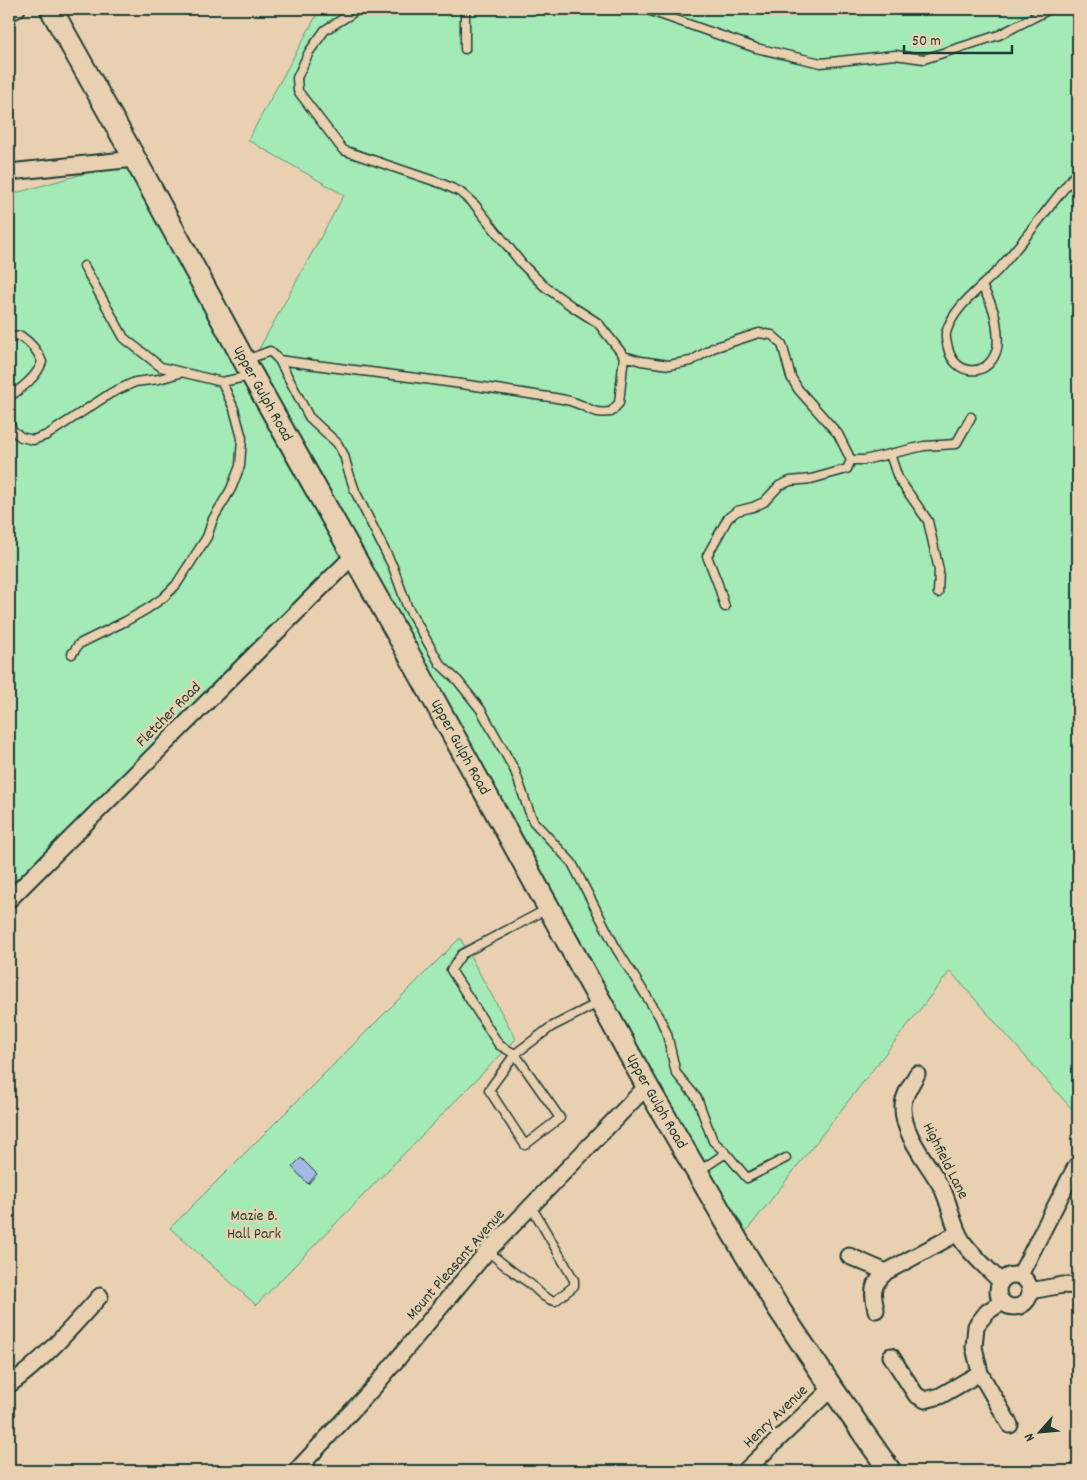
<svg xmlns="http://www.w3.org/2000/svg" width="1087" height="1480" font-family="Dekko,sans-serif">
<rect width="100%" height="100%" fill="#e9d0b1"/>
<filter id="ink" filterUnits="userSpaceOnUse"><feTurbulence type="fractalNoise" baseFrequency=".02" numOctaves="2"/><feDisplacementMap in="SourceGraphic" scale="10" xChannelSelector="R" yChannelSelector="G"/><feConvolveMatrix kernelMatrix="1 2 1 2 8 2 1 2 1" color-interpolation-filters="sRGB"/></filter>
<g filter="url(#ink)">
<path fill="#a3eab6" stroke="#619475" d="M320 9H1078V1116L950 971 738 1242 354 555 9 900V195L135 159 248 369 344 195 248 140Z
M460 938 516 1039 256 1305 170 1228Z"/>
<path fill="#a4b9e7" stroke="#1f3d34" d="M301 1158 317 1174 308 1184 292 1167Z"/>
<g fill="none" stroke-linecap="round" stroke-linejoin="round">
<defs>
<path id="lane" d="M359 9 325 30 309 52 297 78 298 91 343 150 443 184 460 192 475 205 522 264 544 286 573 307 598 323 624 356 641 361 669 365 691 361 713 348 759 333 772 335 782 344 791 377 798 389 838 434 851 460H864L924 446 956 444 971 417
M465 9V49
M645 9 756 48 821 63 895 55 924 59 999 35 1050 9
M84 266 124 338 161 367 222 382 250 376
M982 286C985 293 990 300 992 307 996 316 1000 342 996 352 986 379 954 375 948 348 947 343 945 338 946 333 953 307 981 288 999 269 1027 237 1052 203 1078 171
M9 338 21 336C31 343 38 350 42 362 37 377 22 388 9 397
M246 360 270 351 279 360 309 417 337 443 344 455 348 470 355 491 393 567 407 606 440 664 458 681 481 710 515 771 526 803 533 821 572 863 616 948 659 1016 667 1034 676 1073 697 1098 713 1141 726 1153
M279 360C364 372 450 381 535 395 549 397 563 398 576 403 593 409 591 414 611 412L619 403 624 356
M9 422 12 430 21 437 33 440 47 435 111 393 135 382 159 379 180 373
M890 454 898 478 928 521 939 570 938 593
M725 607 718 584 707 556 728 518 737 511 753 507 764 502 779 486 790 481 811 479 847 469 851 460
M72 654 79 644 126 621 147 609 163 598 176 585 207 537 213 519 231 489 240 466 242 438 234 409 222 382
M549 908 462 954 451 970 499 1045 515 1054 560 1118 525 1145 489 1090 515 1054 551 1027 598 1003
M699 1171 726 1153 747 1178 786 1158
M488 1251C501 1263 514 1273 529 1283 538 1290 543 1299 555 1301L574 1286V1280L531 1206"/>
<path id="street" d="M9 13 17 9
M9 172 135 159
M9 900 354 555
M917 1074C912 1083 903 1096 903 1106 902 1135 929 1164 942 1188 951 1206 952 1226 963 1242 973 1256 988 1269 1000 1281
M849 1256 886 1272
M998 1291a16 16 0 1 1 32 0a16 16 0 1 1-32 0Z
M1020 1275 1076 1166
M1030 1291 1063 1285 1078 1286
M1002 1302 987 1312 976 1326 974 1347 980 1373 1010 1425
M876 1310C872 1291 871 1286 886 1272L958 1233
M891 1356 916 1395 925 1400 940 1396 980 1373
M9 1385C41 1363 74 1325 100 1296
M296 1471 375 1386 485 1254 647 1086
M745 1471 832 1388"/>
<g id="secondary">
<path id="s1" d="M51 9 135 159 252 375 412 660 647 1086 738 1242 779 1309 832 1388 890 1471"/>
</g>
</defs>
<use href="#lane" stroke="#1f3d34" stroke-width="11"/>
<use href="#street" stroke="#1f3d34" stroke-width="19"/>
<use href="#secondary" stroke="#1f3d34" stroke-width="25"/>
<use href="#lane" stroke="#e9d0b1" stroke-width="8"/>
<use href="#street" stroke="#e9d0b1" stroke-width="15"/>
<use href="#secondary" stroke="#e9d0b1" stroke-width="21"/>
</g>
</g>
<g text-anchor="middle" dominant-baseline="central" stroke-width="5" stroke-linejoin="round" paint-order="stroke">
<g font-size="16" fill="#1f3d34" stroke="#e9d0b1">
<text stroke="none"><textPath href="#s1" startOffset="439">Upper Gulph Road</textPath></text>
<text transform="translate(169 715) rotate(-45)">Fletcher Road</text>
<text stroke="none"><textPath href="#s1" startOffset="844">Upper Gulph Road</textPath></text>
<text stroke="none"><textPath href="#s1" startOffset="1249">Upper Gulph Road</textPath></text>
<text transform="translate(945 1161) rotate(63)">Highfield Lane</text>
<text transform="translate(456 1265) rotate(-49)">Mount Pleasant Avenue</text>
<text transform="translate(776 1417) rotate(-44)">Henry Avenue</text>
</g>
<g font-size="16" fill="#26463a" stroke="#e9d0b1">
<text x="254" y="1216">Mazie B.<tspan x="254" dy="18">Hall Park</tspan></text>
</g>
</g>
<rect width="1087" height="1480" fill="none" stroke="#e9d0b1" stroke-width="30"/>
<rect x="15" y="15" width="1057" height="1450" fill="none" stroke="#1f3d34" stroke-width="2" filter="url(#ink)"/>
<g transform="translate(1040 1432) rotate(243)" stroke="#e9d0b1" stroke-width="4" paint-order="stroke">
<path d="M0-4L9 19L0 12L-9 19Z" fill="#1f3d34"/>
<text y="-8" font-size="14" font-weight="bold" text-anchor="middle" fill="#1f3d34">N</text>
</g>
<path d="M904 45v8h108v-8" fill="none" stroke="#1f3d34" stroke-width="2.5"/>
<text x="912" y="45" font-size="15" fill="#1f3d34" stroke="#e9d0b1" stroke-width="4" paint-order="stroke">50 m</text>
</svg>
